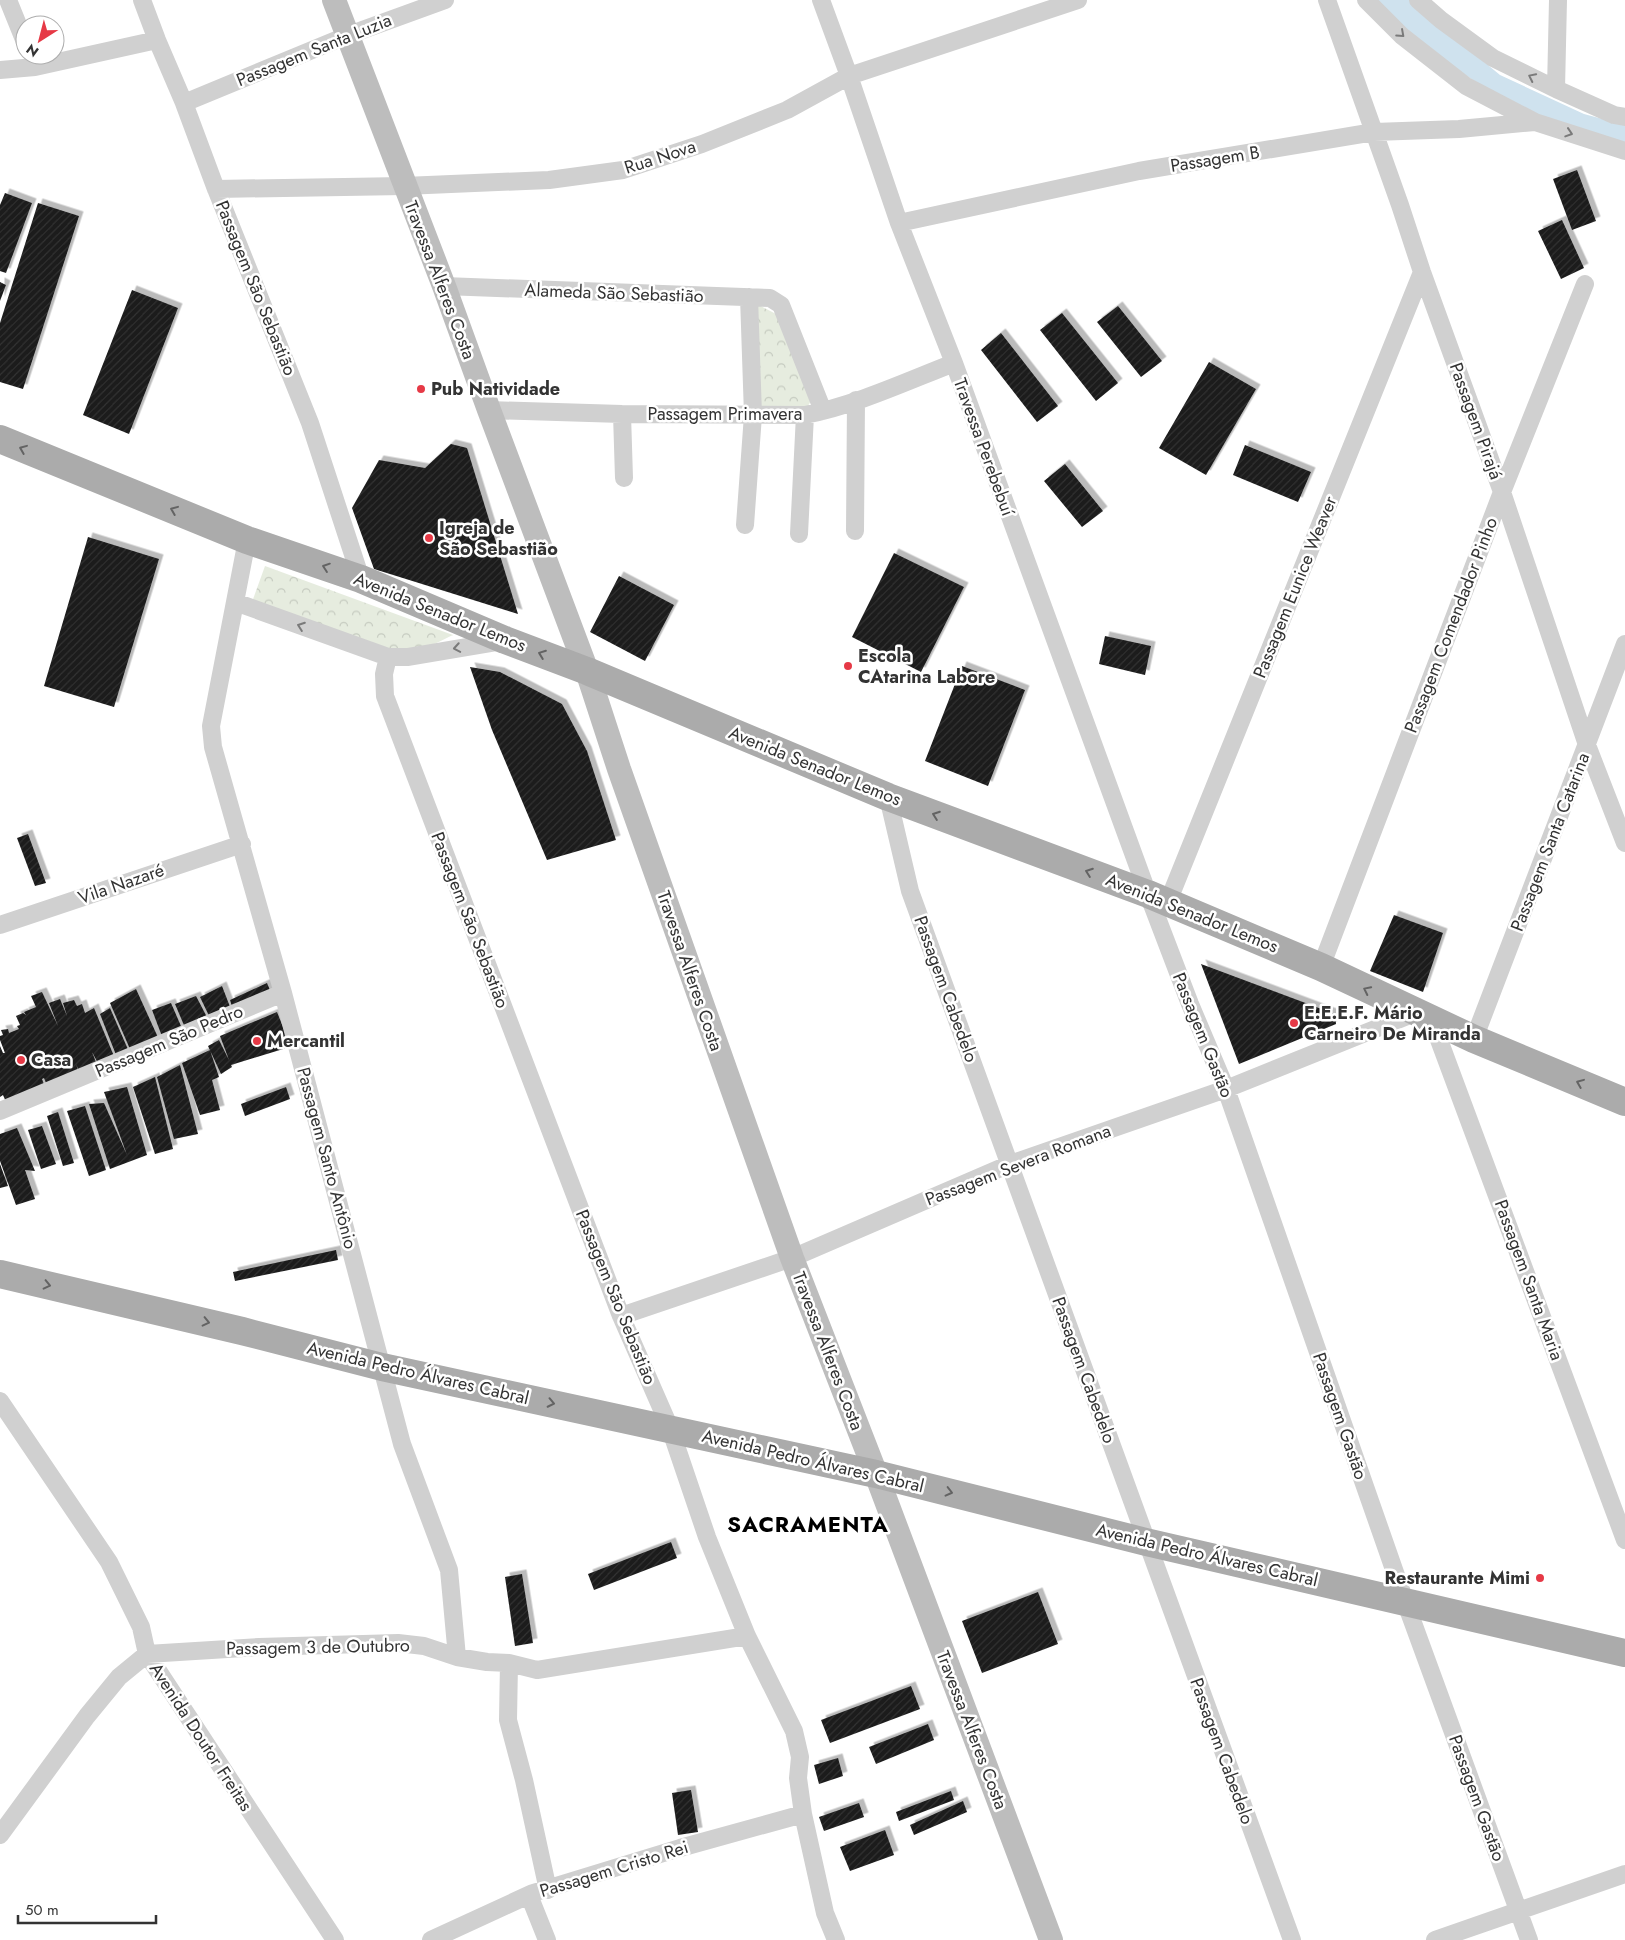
<svg xmlns="http://www.w3.org/2000/svg" width="1625" height="1940" font-family="Jost,sans-serif">
<defs>
<pattern id="forest-crowns" width="20" height="18" patternUnits="userSpaceOnUse" patternTransform="scale(1.25)"><rect width="20" height="18" fill="#e6ecdf"/><path d="M2 6a3 3 0 1 1 6 0M12 15a3 3 0 1 1 6 0" fill="none" stroke="#c6cbc0"/></pattern>
<pattern id="building-hatch" width="6" height="6" patternUnits="userSpaceOnUse" patternTransform="scale(1.25)"><rect width="6" height="6" fill="#1a1a1a"/><path d="M-1 1l2-2M0 6l6-6M5 7l2-2" fill="none" stroke="#333"/></pattern>
<filter id="shadow"><feDropShadow dx="4.5" dy="-4.5" stdDeviation="0" flood-color="#0004"/></filter>
</defs>
<rect width="100%" height="100%" fill="#fff"/>
<path fill="url(#forest-crowns)" d="M751 301 776 314 811 401 806 409H759Z
M265 566 453 635C442 640 428 648 417 650 377 655 292 616 252 602Z"/>
<path fill="#cfe2ee" d="M1375 0H1409L1500 75 1584 114 1625 125V146L1537 116 1482 86 1419 44Z"/>
<path fill="url(#building-hatch)" filter="url(#shadow)" d="M1577 170 1596 221 1572 230 1553 179Z
M5 193 32 203 6 273 0 271V205Z
M38 203 79 216 23 389 0 382V323Z
M1562 220 1584 268 1561 279 1538 231Z
M0 282 6 285 0 301Z
M132 290 178 308 129 434 83 415Z
M1118 306 1162 361 1141 377 1097 322Z
M1062 313 1118 383 1096 401 1040 330Z
M1001 333 1058 406 1037 422 981 350Z
M1209 362 1256 389 1206 475 1159 448Z
M451 444 467 448 518 614 374 569 352 508 379 460 425 468Z
M1245 445 1311 472 1298 502 1233 475Z
M1065 464 1103 511 1082 527 1044 481Z
M88 537 159 559 114 707 44 686Z
M894 553 964 587 921 672 852 637Z
M619 576 674 605 645 661 590 632Z
M1105 636 1151 646 1145 675 1099 664Z
M962 666 1025 690 988 786 925 761Z
M470 667 500 672 562 704 587 751 616 840 547 860 492 730Z
M28 834 46 883 35 886 17 838Z
M1394 915 1443 933 1423 992 1370 971Z
M1201 964 1335 1014 1336 1024 1239 1064Z
M267 983 272 995 234 1013 230 1000Z
M222 986 232 1012 211 1020 200 997Z
M136 989 161 1044 133 1056 110 1003Z
M42 992 58 1026 49 1003 60 999 67 1016 63 1003 74 1000 77 1006 82 1004 85 1013 94 1008 116 1061 100 1067 92 1052 98 1067 81 1076 76 1064 80 1076 48 1088 44 1078 42 1079 46 1090 6 1102 3 1095 0 1097V1046L3 1053H5L0 1040V1036L3 1035 1 1030 8 1029 9 1033 19 1029 17 1026 20 1025 16 1016 23 1013 26 1015 24 1012 36 1007 31 996Z
M196 996 209 1021 186 1030 175 1004Z
M171 1003 184 1033 163 1039 152 1010Z
M110 1008 130 1054 118 1060 100 1014Z
M277 1012 287 1037 293 1046 231 1065 232 1067 221 1074 208 1046 219 1040 229 1060 220 1036Z
M210 1050 219 1077 212 1080 220 1110 200 1115 182 1063Z
M180 1065 198 1134 174 1139 157 1077Z
M155 1077 173 1149 155 1154 133 1087Z
M127 1087 147 1155 110 1169 89 1104 104 1103 127 1155 104 1092Z
M286 1087 290 1099 245 1116 241 1104Z
M85 1106 106 1170 89 1176 67 1111Z
M58 1112 74 1163 63 1166 47 1116Z
M42 1126 56 1164 41 1169 28 1130Z
M17 1128 35 1171 25 1170 35 1199 16 1205 0 1161V1134Z
M0 1164 8 1186 0 1188Z
M336 1250 338 1260 235 1281 233 1272Z
M671 1542 677 1558 594 1590 588 1574Z
M522 1574 533 1643 515 1646 505 1577Z
M1038 1592 1058 1644 982 1673 962 1621Z
M911 1686 920 1709 830 1743 821 1720Z
M928 1724 934 1740 876 1764 869 1747Z
M838 1758 843 1776 819 1784 814 1765Z
M691 1790 698 1832 678 1835 672 1793Z
M951 1791 954 1800 899 1821 896 1812Z
M963 1801 967 1812 914 1835 910 1825Z
M859 1803 864 1817 824 1831 819 1817Z
M885 1830 894 1855 850 1871 840 1847Z"/>
<g fill="none" stroke-linecap="round" stroke-linejoin="round">
<path stroke="#d0d0d0" stroke-width="18" d="M8 0 25 42
M142 0 157 40 184 103 216 189 310 423 361 579
M821 0 849 76 899 223 954 363 1148 894 1190 1004 1226 1089 1405 1601 1529 1940
M1327 0 1400 205 1422 272 1502 492 1587 745 1625 843
M1366 0 1402 36 1466 86 1535 122 1625 151
M1418 0 1441 20 1493 58 1556 89 1614 115 1625 117
M0 70 35 67 157 40
M1556 89 1558 0
M184 103 346 36 445 0
M216 189 404 186 549 180 623 170 702 144 787 110 849 76 1078 0
M899 223 1139 171 1374 132 1459 129 1535 122
M444 286 770 298 781 305 823 411
M489 410 622 414 805 415C856 405 905 382 954 363
M622 414 624 478
M745 525 753 415 749 297
M855 531 856 400
M799 534 805 415
M247 540 211 726 213 747 283 993 402 1444 449 1570 457 1657
M235 602 388 657H407L502 641
M388 657 384 674 385 696 621 1316 670 1428 707 1537 747 1636 794 1731 800 1757 798 1778 803 1814 825 1913 836 1940
M888 797 910 891 1292 1940
M1168 902 1422 272
M0 925 242 844
M1321 967 1502 492 1585 284
M1432 1021 1625 1540
M1474 1039 1625 644
M0 1111 283 993
M621 1316 792 1258 1010 1164 1226 1089 1415 1013
M0 1401 109 1562 141 1627 147 1654 335 1940
M509 1663 508 1720 524 1780 548 1890
M0 1835 87 1716 119 1677 147 1654 259 1647 398 1643 424 1646 457 1657 487 1662 509 1663 537 1670 747 1636
M529 1895 547 1940
M431 1940 533 1893 680 1848 803 1814
M1435 1940 1625 1874"/>
<path stroke="#bdbdbd" stroke-width="24" d="M334 0 444 286 489 410 587 671 619 769 792 1258 876 1474 1051 1940"/>
<path stroke="#ababab" stroke-width="28" d="M0 439 247 540 361 579 505 640 587 671 888 797 1148 894 1321 967 1474 1039 1625 1102
M0 1274 242 1331 382 1367 876 1474 1146 1542 1625 1653"/>
</g>
<defs><path id="oneway-chevron" d="M-2-3.5L2.5 0L-2 3.5" fill="none" stroke-width="1.6" stroke-linecap="round" stroke-linejoin="round" transform="scale(1.25)"/></defs>
<g stroke="#7a7a7a">
<use href="#oneway-chevron" transform="translate(1401 34) rotate(42)"/>
<use href="#oneway-chevron" transform="translate(1532 77) rotate(-154)"/>
<use href="#oneway-chevron" transform="translate(1569 133) rotate(18)"/>
<use href="#oneway-chevron" transform="translate(301 626) rotate(-160)"/>
<use href="#oneway-chevron" transform="translate(457 648) rotate(170)"/>
</g>
<g stroke="#636363">
<use href="#oneway-chevron" transform="translate(23 449) rotate(-158)"/>
<use href="#oneway-chevron" transform="translate(174 510) rotate(-158)"/>
<use href="#oneway-chevron" transform="translate(326 567) rotate(-161)"/>
<use href="#oneway-chevron" transform="translate(542 654) rotate(-159)"/>
<use href="#oneway-chevron" transform="translate(936 815) rotate(-160)"/>
<use href="#oneway-chevron" transform="translate(1089 872) rotate(-160)"/>
<use href="#oneway-chevron" transform="translate(1367 990) rotate(-154)"/>
<use href="#oneway-chevron" transform="translate(1580 1083) rotate(-158)"/>
<use href="#oneway-chevron" transform="translate(47 1285) rotate(13)"/>
<use href="#oneway-chevron" transform="translate(206 1322) rotate(13)"/>
<use href="#oneway-chevron" transform="translate(551 1403) rotate(12)"/>
<use href="#oneway-chevron" transform="translate(949 1492) rotate(14)"/>
</g>
<g fill="#e63946" stroke="#fff" stroke-width="2">
<circle cx="421" cy="389" r="5"/>
<circle cx="429" cy="538" r="5"/>
<circle cx="848" cy="666" r="5"/>
<circle cx="1294" cy="1023" r="5"/>
<circle cx="257" cy="1041" r="5"/>
<circle cx="21" cy="1060" r="5"/>
<circle cx="1540" cy="1578" r="5"/>
</g>
<g text-anchor="middle" dominant-baseline="central" stroke-width="5" stroke-linejoin="round" paint-order="stroke">
<g font-size="18" fill="#333" stroke="#fff">
<text transform="translate(314 50) rotate(-22)">Passagem Santa Luzia</text>
<text transform="translate(660 157) rotate(-18)">Rua Nova</text>
<text transform="translate(1215 159) rotate(-9)">Passagem B</text>
<text transform="translate(440 280) rotate(69)">Travessa Alferes Costa</text>
<text transform="translate(256 288) rotate(68)">Passagem São Sebastião</text>
<text transform="translate(614 293) rotate(2)">Alameda São Sebastião</text>
<text x="725" y="414">Passagem Primavera</text>
<text transform="translate(1476 421) rotate(70)">Passagem Pirajá</text>
<text transform="translate(984 447) rotate(70)">Travessa Perebebuí</text>
<text transform="translate(1295 587) rotate(-68)">Passagem Eunice Weaver</text>
<text transform="translate(440 612) rotate(22)">Avenida Senador Lemos</text>
<text transform="translate(1451 625) rotate(-69)">Passagem Comendador Pinho</text>
<text transform="translate(815 766) rotate(22)">Avenida Senador Lemos</text>
<text transform="translate(1550 842) rotate(-69)">Passagem Santa Catarina</text>
<text transform="translate(121 884) rotate(-19)">Vila Nazaré</text>
<text transform="translate(1192 913) rotate(22)">Avenida Senador Lemos</text>
<text transform="translate(470 920) rotate(69)">Passagem São Sebastião</text>
<text transform="translate(690 971) rotate(71)">Travessa Alferes Costa</text>
<text transform="translate(946 989) rotate(70)">Passagem Cabedelo</text>
<text transform="translate(1203 1035) rotate(68)">Passagem Gastão</text>
<text transform="translate(169 1041) rotate(-23)">Passagem São Pedro</text>
<text transform="translate(327 1158) rotate(75)">Passagem Santo Antônio</text>
<text transform="translate(1018 1165) rotate(-21)">Passagem Severa Romana</text>
<text transform="translate(1529 1280) rotate(70)">Passagem Santa Maria</text>
<text transform="translate(616 1297) rotate(68)">Passagem São Sebastião</text>
<text transform="translate(828 1351) rotate(69)">Travessa Alferes Costa</text>
<text transform="translate(1084 1370) rotate(70)">Passagem Cabedelo</text>
<text transform="translate(418 1373) rotate(13)">Avenida Pedro Álvares Cabral</text>
<text transform="translate(1340 1416) rotate(71)">Passagem Gastão</text>
<text transform="translate(813 1461) rotate(13)">Avenida Pedro Álvares Cabral</text>
<text transform="translate(1207 1555) rotate(13)">Avenida Pedro Álvares Cabral</text>
<text transform="translate(318 1647) rotate(-1)">Passagem 3 de Outubro</text>
<text transform="translate(972 1730) rotate(69)">Travessa Alferes Costa</text>
<text transform="translate(201 1737) rotate(57)">Avenida Doutor Freitas</text>
<text transform="translate(1222 1751) rotate(70)">Passagem Cabedelo</text>
<text transform="translate(1477 1798) rotate(70)">Passagem Gastão</text>
<text transform="translate(614 1869) rotate(-17)">Passagem Cristo Rei</text>
</g>
<g font-size="18" font-weight="bold" fill="#333" stroke="#fff" text-anchor="start">
<text x="431" y="389">Pub Natividade</text>
<text x="439" y="528">Igreja de<tspan x="439" dy="21">São Sebastião</tspan></text>
<text x="858" y="656">Escola<tspan x="858" dy="21">CAtarina Labore</tspan></text>
<text x="1304" y="1013">E.E.E.F. Mário<tspan x="1304" dy="21">Carneiro De Miranda</tspan></text>
<text x="267" y="1041">Mercantil</text>
<text x="31" y="1060">Casa</text>
<text x="1530" y="1578" text-anchor="end">Restaurante Mimi</text>
</g>
<g font-size="22" font-weight="bold" letter-spacing="1" fill="#000" stroke="#fff">
<text x="808" y="1524">SACRAMENTA</text>
</g>
</g>
<g transform="translate(40 40) rotate(216)"><circle r="24" fill="#ffffff" stroke="#adadad"/>
<path d="M0-4L9 19L0 12L-9 19Z" fill="#e63946"/>
<text y="-8" font-size="14" font-weight="bold" text-anchor="middle" fill="#333333">N</text>
</g>
<path d="M18 1915v8h138v-8" fill="none" stroke="#333333" stroke-width="2.5"/>
<text x="25" y="1915" font-size="15" fill="#333333" stroke="#ffffff" stroke-width="4" paint-order="stroke">50 m</text>
</svg>
